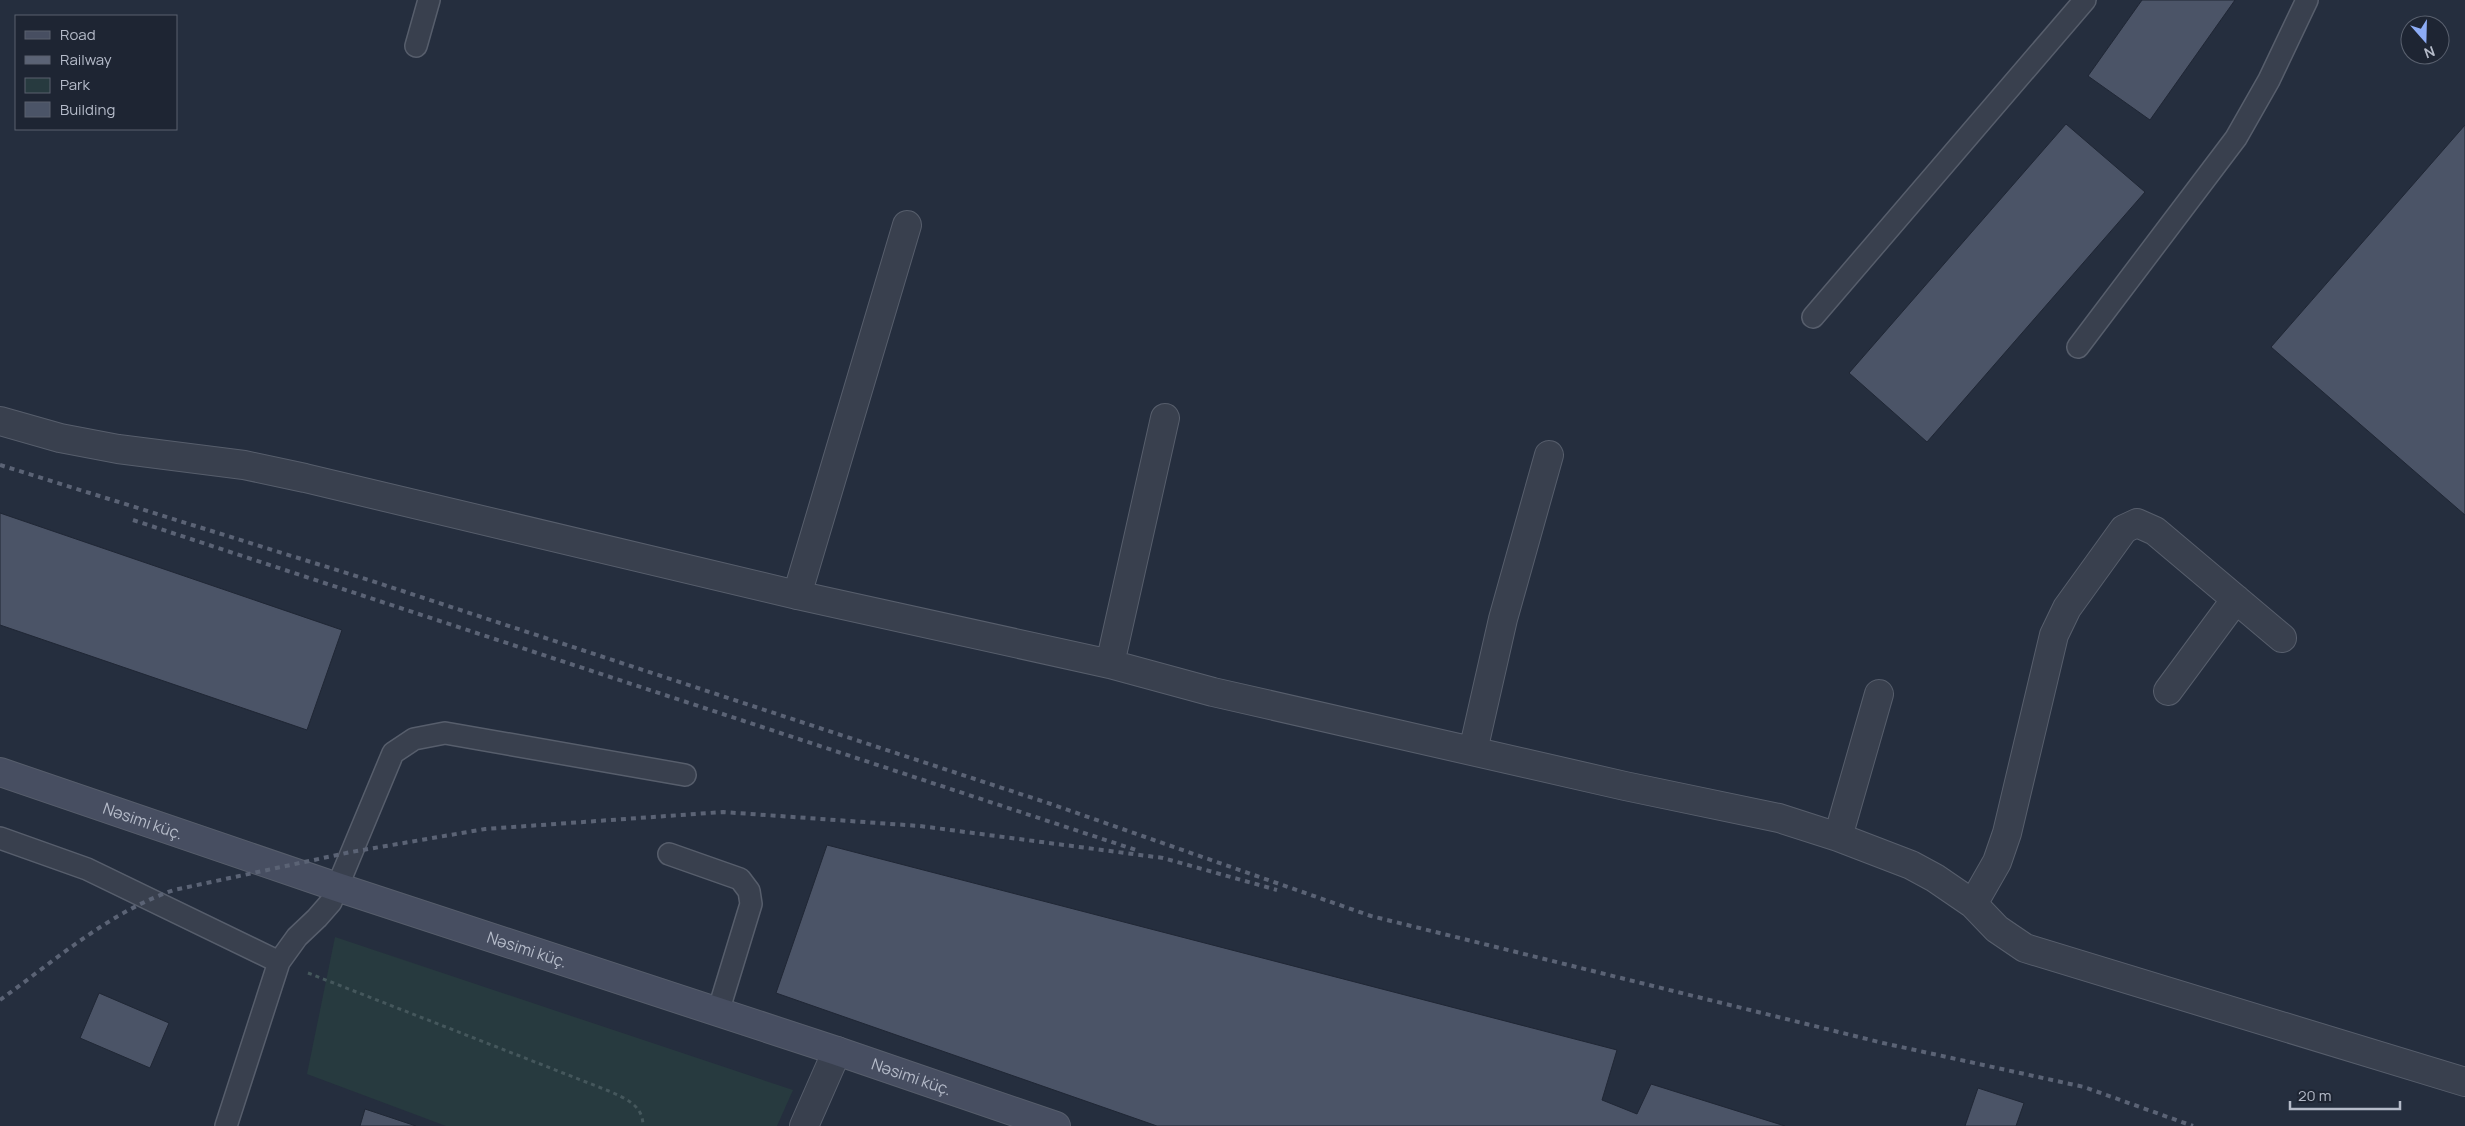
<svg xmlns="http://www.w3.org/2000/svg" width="2465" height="1126" font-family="Manrope,sans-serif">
<rect width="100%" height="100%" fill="#252e3e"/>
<path fill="#273a3f" d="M335 937 793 1090 777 1126H446L307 1074Z"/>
<path fill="#4b5467" stroke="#202735" d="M2142 0H2235L2150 120 2088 76Z
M2066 124 2145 192 1927 442 1849 373Z
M2465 125V515L2271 347Z
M0 513 342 630 307 730 0 625Z
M827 845 1617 1050 1602 1100 1637 1114 1651 1084 1785 1126H1157L776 993Z
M99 993 169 1023 150 1068 80 1038Z
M1978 1088 2024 1103 2016 1126H1965Z
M365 1109 416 1126H360Z"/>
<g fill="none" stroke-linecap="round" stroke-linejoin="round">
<defs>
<path id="lane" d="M416 46 429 0
M1813 317 2085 0
M2078 347 2236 138 2269 80 2307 0
M0 838 87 869 279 962
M669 854 740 879 749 891 751 904 718 1012
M226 1126 279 962 297 937 317 918 331 902 393 753 414 739 445 733 685 775"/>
<path id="street" d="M0 421 60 438 118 449 244 465 305 478 797 595 1110 664 1213 692 1625 786 1779 818 1838 837 1911 865 1935 878 1973 904 1997 929 2025 948 2465 1082
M797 595 907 225
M1110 664 1165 418
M2168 691 2236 599
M1473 751 1503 619 1549 455
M1838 837 1879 694
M1973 904 1997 862 2007 833 2054 635 2067 608 2124 529 2137 523 2155 531 2282 638
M804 1126 837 1051"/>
<g id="secondary">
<path id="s1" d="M0 772 337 887 837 1051 1056 1126"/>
</g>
</defs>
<use href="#lane" stroke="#575e6c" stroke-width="24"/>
<use href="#street" stroke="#575e6c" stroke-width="30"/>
<use href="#secondary" stroke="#575e6c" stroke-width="30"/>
<path stroke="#45575c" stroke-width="3" stroke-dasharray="4 4" stroke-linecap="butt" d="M308 973 609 1091C626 1099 643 1105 643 1126"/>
<use href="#lane" stroke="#39404e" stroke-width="21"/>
<use href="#street" stroke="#39404e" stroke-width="28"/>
<use href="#secondary" stroke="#474e61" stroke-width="28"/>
<path stroke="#5b6375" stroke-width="4" stroke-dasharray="5 5" stroke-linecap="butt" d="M0 465 372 581 1051 804 1371 916 1883 1043 2084 1087 2193 1126
M133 520 1136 850
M0 1000C54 961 111 911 174 890L351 852 485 829 723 812 920 826 1163 858 1277 890"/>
</g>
<g text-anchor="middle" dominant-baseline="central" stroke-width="5" stroke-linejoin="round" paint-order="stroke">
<g font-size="16" fill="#b5bbc9" stroke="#1e2533">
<text stroke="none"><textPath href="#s1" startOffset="151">Nəsimi küç.</textPath></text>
<text stroke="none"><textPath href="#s1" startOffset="556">Nəsimi küç.</textPath></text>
<text stroke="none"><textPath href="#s1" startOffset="961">Nəsimi küç.</textPath></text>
</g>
</g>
<rect x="15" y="15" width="162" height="115" fill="#1e2533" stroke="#5a616f"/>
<rect x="25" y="31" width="25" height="8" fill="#474e61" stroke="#5a616f"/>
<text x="60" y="40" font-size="15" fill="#b5bbc9">Road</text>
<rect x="25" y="56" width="25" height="8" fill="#5b6375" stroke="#5a616f"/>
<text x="60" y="65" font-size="15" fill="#b5bbc9">Railway</text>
<rect x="25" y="78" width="25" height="15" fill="#273a3f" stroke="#5a616f"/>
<text x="60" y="90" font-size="15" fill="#b5bbc9">Park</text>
<rect x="25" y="102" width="25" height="15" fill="#4b5467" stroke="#5a616f"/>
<text x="60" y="115" font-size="15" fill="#b5bbc9">Building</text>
<g transform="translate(2425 40) rotate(160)"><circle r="24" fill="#1e2533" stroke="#5a616f"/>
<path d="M0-4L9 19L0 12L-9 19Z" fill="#8dacf6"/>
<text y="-8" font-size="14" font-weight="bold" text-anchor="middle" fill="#b5bbc9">N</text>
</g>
<path d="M2290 1101v8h110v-8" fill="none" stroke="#b5bbc9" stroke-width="2.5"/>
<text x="2298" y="1101" font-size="15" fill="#b5bbc9" stroke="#1e2533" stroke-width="4" paint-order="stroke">20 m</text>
</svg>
